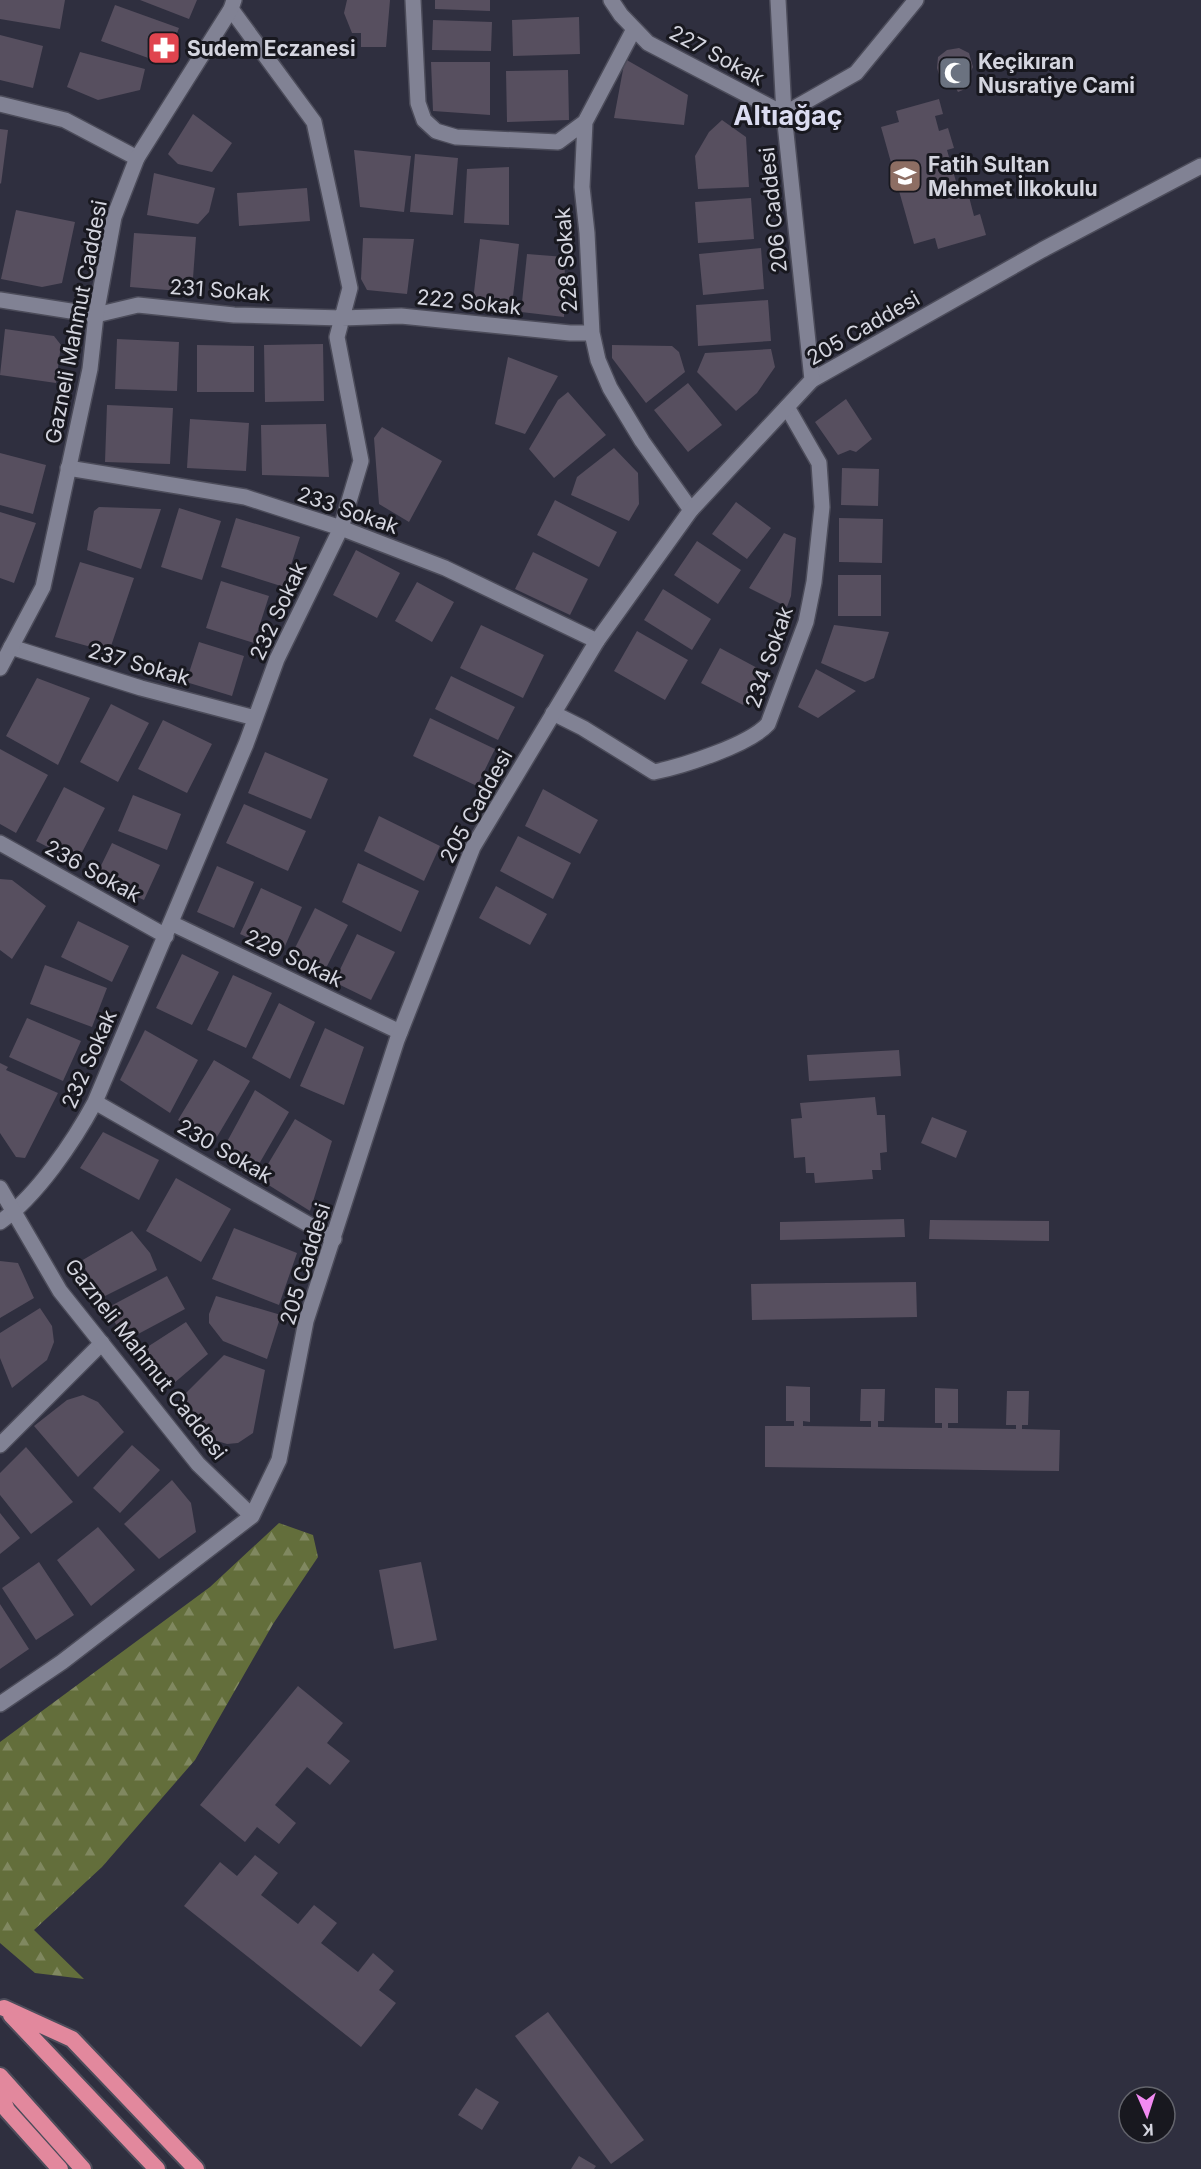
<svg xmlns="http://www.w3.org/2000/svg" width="1201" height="2169" font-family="Inter,sans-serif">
<defs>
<pattern id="forest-firs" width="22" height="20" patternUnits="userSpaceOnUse" patternTransform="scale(1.5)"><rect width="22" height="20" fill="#636e3b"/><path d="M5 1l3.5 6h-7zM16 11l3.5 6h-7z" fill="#808860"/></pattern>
</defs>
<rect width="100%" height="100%" fill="#2f2f3f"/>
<path fill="url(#forest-firs)" d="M279 1523 313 1535 318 1557 273 1624 195 1760 102 1867 34 1930 84 1979 35 1973 0 1943V1742L210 1587Z"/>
<path fill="#574f5f" d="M0 0H65L60 29 0 19Z
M140 0H197L189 19Z
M347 0H390L386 47H361V33H352L344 13Z
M435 0H490V11L435 9Z
M115 5 179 28 165 64 101 41Z
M579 17 580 54 513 56 512 20Z
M433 20 492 22 491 51 432 50Z
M0 35 43 46 33 88 0 80Z
M959 48 969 53 973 67 967 79 970 87 958 92 955 86 940 78 937 68 938 57 947 50Z
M80 52 145 69 140 90 98 100 67 87Z
M625 59 688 95 684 125 614 118Z
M431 62H490V115L433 111Z
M568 70 569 120 507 122 506 71Z
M939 99 943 114 935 116 939 131 948 128 954 148 947 150 959 192 967 189 974 216 980 214 986 235 938 249 935 238 914 244 881 127 899 122 896 111Z
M193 114 232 143 212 172 178 164 168 154Z
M722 120 746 137 749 187 698 189 695 156 709 132Z
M0 129 8 130 1 184 0 183Z
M354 150 411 156 404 212 360 207Z
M415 154 458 158 453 215 410 212Z
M509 167V225L464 223 467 169Z
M154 173 215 188 209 212 198 224 147 215Z
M307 188 310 221 239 226 237 193Z
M751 198 754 239 698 243 695 202Z
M16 210 75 222 62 283 42 287 1 279Z
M134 233 196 237 192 292 130 287Z
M363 238 414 239 407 294 367 290 361 279Z
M480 239 519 244 512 305 473 301Z
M761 248 764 289 703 295 699 254Z
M527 254 565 257 564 317 521 312Z
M768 300 771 341 698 346 696 305Z
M5 329 54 336 61 345 56 383 0 375Z
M117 339 179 342 177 391 115 389Z
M323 344 324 401 265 402 264 345Z
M197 345 254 346V392H197Z
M612 345 672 346 679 352 685 372 646 403 612 358Z
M771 349 775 367 757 393 736 411 697 372 705 353Z
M508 357 558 376 525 434 495 424Z
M688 383 722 425 688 452 654 410Z
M568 392 606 435 554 478 529 449 558 400Z
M846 399 872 439 856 452 850 450 838 455 815 422Z
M107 405 173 408 170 464 105 462Z
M190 419 249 423 246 471 187 468Z
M326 424 329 477 262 475 261 425Z
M382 427 442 461 409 522 379 504 374 438Z
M614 448 638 473 639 504 629 521 571 495 577 477Z
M0 453 46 465 33 514 0 505Z
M842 468 879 469 878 506 841 505Z
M555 500 617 532 599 567 537 535Z
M736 502 771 528 747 559 712 534Z
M99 507 161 509 141 569 87 550 94 511Z
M179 508 221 521 202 580 161 567Z
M0 512 36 523 14 583 0 578Z
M236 518 300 537 284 587 221 567Z
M839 518 883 519 882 563 839 562Z
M784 533 796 538 791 596 787 607 749 588Z
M697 541 741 570 718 604 674 575Z
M356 550 400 573 377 618 333 595Z
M533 552 588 579 570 615 515 589Z
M80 562 134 578 109 652 55 637Z
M838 575H881V616H838Z
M221 581 269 596 254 643 206 628Z
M417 582 454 602 432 642 395 621Z
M663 589 711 619 692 650 644 620Z
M481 625 544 655 523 698 460 668Z
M834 625 889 632 874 678 865 682 821 663Z
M637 631 688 660 665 700 614 671Z
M199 642 244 656 232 696 186 682Z
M720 648 761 670 743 705 701 683Z
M816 669 856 691 818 718 798 707Z
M451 676 515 707 498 740 435 709Z
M37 678 90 698 58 765 6 736Z
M111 704 149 723 118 782 80 762Z
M430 718 495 749 477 786 413 756Z
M163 720 212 744 187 793 138 769Z
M0 749 48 775 16 833 0 824Z
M265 752 328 779 311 819 248 793Z
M64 787 105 808 77 862 36 841Z
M543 789 598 820 580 854 525 826Z
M133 795 181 814 167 850 118 831Z
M244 804 306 831 288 871 226 843Z
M379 816 440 846 424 881 364 851Z
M518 836 571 863 553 899 500 871Z
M112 843 160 865 144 900 95 878Z
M358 863 419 891 401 932 342 902Z
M217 866 254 882 234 928 197 912Z
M0 879 12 880 46 906 12 959 0 950Z
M496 886 547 914 530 945 479 918Z
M261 888 302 907 282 953 240 934Z
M315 908 348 925 323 974 290 958Z
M78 921 129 946 112 982 61 957Z
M357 934 395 952 371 1000 334 982Z
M182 954 219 972 192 1025 156 1008Z
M45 965 107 988 92 1027 30 1004Z
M233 975 272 993 246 1048 207 1030Z
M279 1003 315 1022 290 1079 252 1058Z
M27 1018 81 1041 63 1081 9 1057Z
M325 1028 364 1047 344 1105 300 1086Z
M145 1030 198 1060 170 1113 120 1080Z
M899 1050 901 1076 809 1081 807 1055Z
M214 1060 250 1081 214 1142 178 1120Z
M0 1063 8 1067 6 1070 58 1093 25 1158 16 1157 0 1133Z
M255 1090 289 1112 255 1171 222 1151Z
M875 1097 877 1115H885L887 1152 880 1153 881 1170H872L873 1179 815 1183 814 1173H806L805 1157 794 1158 791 1119 802 1118 800 1103Z
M932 1117 967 1131 956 1158 921 1143Z
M295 1119 332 1141 310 1211 259 1179Z
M103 1132 159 1160 139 1200 80 1168Z
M176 1178 231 1209 201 1262 146 1231Z
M904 1219 905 1237 780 1240V1222Z
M930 1220 1049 1221V1241L929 1239Z
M234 1228 297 1253 279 1305 212 1279Z
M132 1231 150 1253 157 1270 101 1298 81 1261Z
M0 1261 18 1263 34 1298 0 1318Z
M167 1276 185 1309 125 1341 107 1308Z
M916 1282 917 1317 752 1320 751 1284Z
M216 1296 281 1315 267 1359 223 1341 209 1323V1314Z
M40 1308 52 1326 54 1342 47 1360 12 1388 0 1358V1333Z
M186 1322 208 1354 166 1390 138 1353Z
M224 1355 265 1370 253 1433 238 1443 227 1444 214 1440 176 1403Z
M786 1386 810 1387V1422L803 1421V1426L871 1427V1421H860L861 1389H885L884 1421H878V1427L942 1428V1423H935V1388L958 1389V1423H948V1428L1016 1429V1425H1006L1007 1391H1029L1028 1425H1022V1429L1060 1430 1059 1471 765 1467V1426H794V1421H786Z
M83 1395 98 1402 124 1432 78 1477 34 1426 67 1400Z
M132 1445 160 1470 120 1513 93 1488Z
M26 1447 73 1502 31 1534 0 1495V1473Z
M172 1480 191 1503 196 1532 159 1559 124 1524Z
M0 1513 20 1538 0 1554Z
M98 1527 135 1570 91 1606 57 1560Z
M39 1562 74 1615 36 1640 2 1588Z
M421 1562 437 1640 394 1649 379 1570Z
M0 1604 29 1649 0 1669Z
M298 1686 343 1723 327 1743 350 1761 330 1785 307 1767 275 1805 296 1823 279 1844 257 1827 245 1842 200 1805Z
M255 1855 278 1873 261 1895 298 1924 314 1905 337 1923 321 1943 358 1972 373 1953 394 1971 379 1990 396 2003 361 2047 184 1906 220 1862 237 1876Z
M548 2012 644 2140 611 2164 515 2036Z
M476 2088 499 2102 482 2130 458 2115Z
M579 2156 596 2166 594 2169H571Z"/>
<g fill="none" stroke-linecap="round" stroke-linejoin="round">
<defs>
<path id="minor" d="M413 0 418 103 424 120 436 131 456 137 558 142 585 122
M611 0 621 15 648 43 784 114 856 73 916 0
M634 29 585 122 582 187 587 233 592 333 598 360 610 388 642 441 691 510
M0 104 65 120 137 158
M0 300 96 315 138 305 234 315 342 318 401 316 570 333H592
M812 380 1042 250 1201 166
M68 468 245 497 341 528 445 568 597 641
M11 647 141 688 255 718
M553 713 583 728 654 772C683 766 749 745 768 724L806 622 814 582 822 507 819 463 787 407
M0 843 166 936
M171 923 400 1032
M95 1102 334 1239
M0 1222C37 1196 74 1141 95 1102L246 744 277 659 341 528 361 461 337 337 350 288 314 122 231 9
M0 1445 102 1343"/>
<path id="tertiary" d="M0 668 43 587 90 369 96 315 114 217 137 158 231 9 234 0
M0 1188 60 1291 198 1464 252 1516
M0 1704 62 1662 252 1516 279 1460 306 1321 397 1040 473 847 597 641 691 510 812 380 784 114 778 0"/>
<path id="trunk" d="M4 2008 72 2039 196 2169
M11 2015 157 2169
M0 2076 83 2169
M0 2094 7 2110 60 2169"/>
</defs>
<use href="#minor" stroke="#4c4c5a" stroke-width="18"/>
<use href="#tertiary" stroke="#4c4c5a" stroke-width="18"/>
<use href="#trunk" stroke="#4c4c5a" stroke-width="20"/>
<use href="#minor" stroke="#818294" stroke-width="15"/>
<use href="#tertiary" stroke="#818294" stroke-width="15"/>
<use href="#trunk" stroke="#e2889d" stroke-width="16"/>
</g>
<defs>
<symbol id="pharmacy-square" viewBox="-11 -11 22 22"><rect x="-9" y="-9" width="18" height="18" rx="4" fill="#e0444e" stroke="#18181f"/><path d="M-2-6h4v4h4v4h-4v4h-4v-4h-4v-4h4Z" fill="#fff"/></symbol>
<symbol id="mosque-square" viewBox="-11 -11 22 22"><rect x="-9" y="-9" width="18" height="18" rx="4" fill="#6b7280" stroke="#18181f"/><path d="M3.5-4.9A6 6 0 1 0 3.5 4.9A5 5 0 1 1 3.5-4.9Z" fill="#fff"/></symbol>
<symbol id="school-square" viewBox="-11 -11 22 22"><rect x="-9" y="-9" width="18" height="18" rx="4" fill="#8d6e63" stroke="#18181f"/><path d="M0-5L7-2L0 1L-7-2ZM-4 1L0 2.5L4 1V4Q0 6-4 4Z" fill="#fff"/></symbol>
</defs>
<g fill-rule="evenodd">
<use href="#pharmacy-square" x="145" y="29" width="38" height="38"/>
<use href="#mosque-square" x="936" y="54" width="38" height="38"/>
<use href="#school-square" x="886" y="157" width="38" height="38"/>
</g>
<g text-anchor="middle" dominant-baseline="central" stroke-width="6" stroke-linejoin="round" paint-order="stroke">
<g font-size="21" font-weight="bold" fill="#d4d5df" stroke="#18181f" text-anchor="start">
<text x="187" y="48">Sudem Eczanesi</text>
<text x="978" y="61">Keçikıran<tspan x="978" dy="24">Nusratiye Cami</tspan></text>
<text x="928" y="164">Fatih Sultan<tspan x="928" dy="24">Mehmet İlkokulu</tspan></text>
</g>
<g font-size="21" fill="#d4d5df" stroke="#18181f">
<text transform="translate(717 55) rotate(28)">227 Sokak</text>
<text transform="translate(773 210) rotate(-96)">206 Caddesi</text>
<text transform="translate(566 260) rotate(-94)">228 Sokak</text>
<text transform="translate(220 290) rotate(4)">231 Sokak</text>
<text transform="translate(469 302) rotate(6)">222 Sokak</text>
<text transform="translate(76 322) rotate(-79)">Gazneli Mahmut Caddesi</text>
<text transform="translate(863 328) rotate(-30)">205 Caddesi</text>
<text transform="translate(348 510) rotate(19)">233 Sokak</text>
<text transform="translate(278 611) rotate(-65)">232 Sokak</text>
<text transform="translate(769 657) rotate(-71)">234 Sokak</text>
<text transform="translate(139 664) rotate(16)">237 Sokak</text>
<text transform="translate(476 806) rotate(-61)">205 Caddesi</text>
<text transform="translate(93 871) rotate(29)">236 Sokak</text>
<text transform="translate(294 958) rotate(26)">229 Sokak</text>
<text transform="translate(89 1059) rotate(-66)">232 Sokak</text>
<text transform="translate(225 1151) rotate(30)">230 Sokak</text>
<text transform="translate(305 1264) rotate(-73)">205 Caddesi</text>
<text transform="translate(146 1359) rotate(52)">Gazneli Mahmut Caddesi</text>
</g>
<g font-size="27" font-weight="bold" fill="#dbdcf1" stroke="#18181f">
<text x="788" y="115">Altıağaç</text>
</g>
</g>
<g transform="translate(1147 2115) rotate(177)"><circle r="28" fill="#18181f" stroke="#63646c" stroke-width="1.5"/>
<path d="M0-4.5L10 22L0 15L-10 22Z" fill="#f28af2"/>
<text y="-9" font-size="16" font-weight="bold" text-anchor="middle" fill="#d4d5df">K</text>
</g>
</svg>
